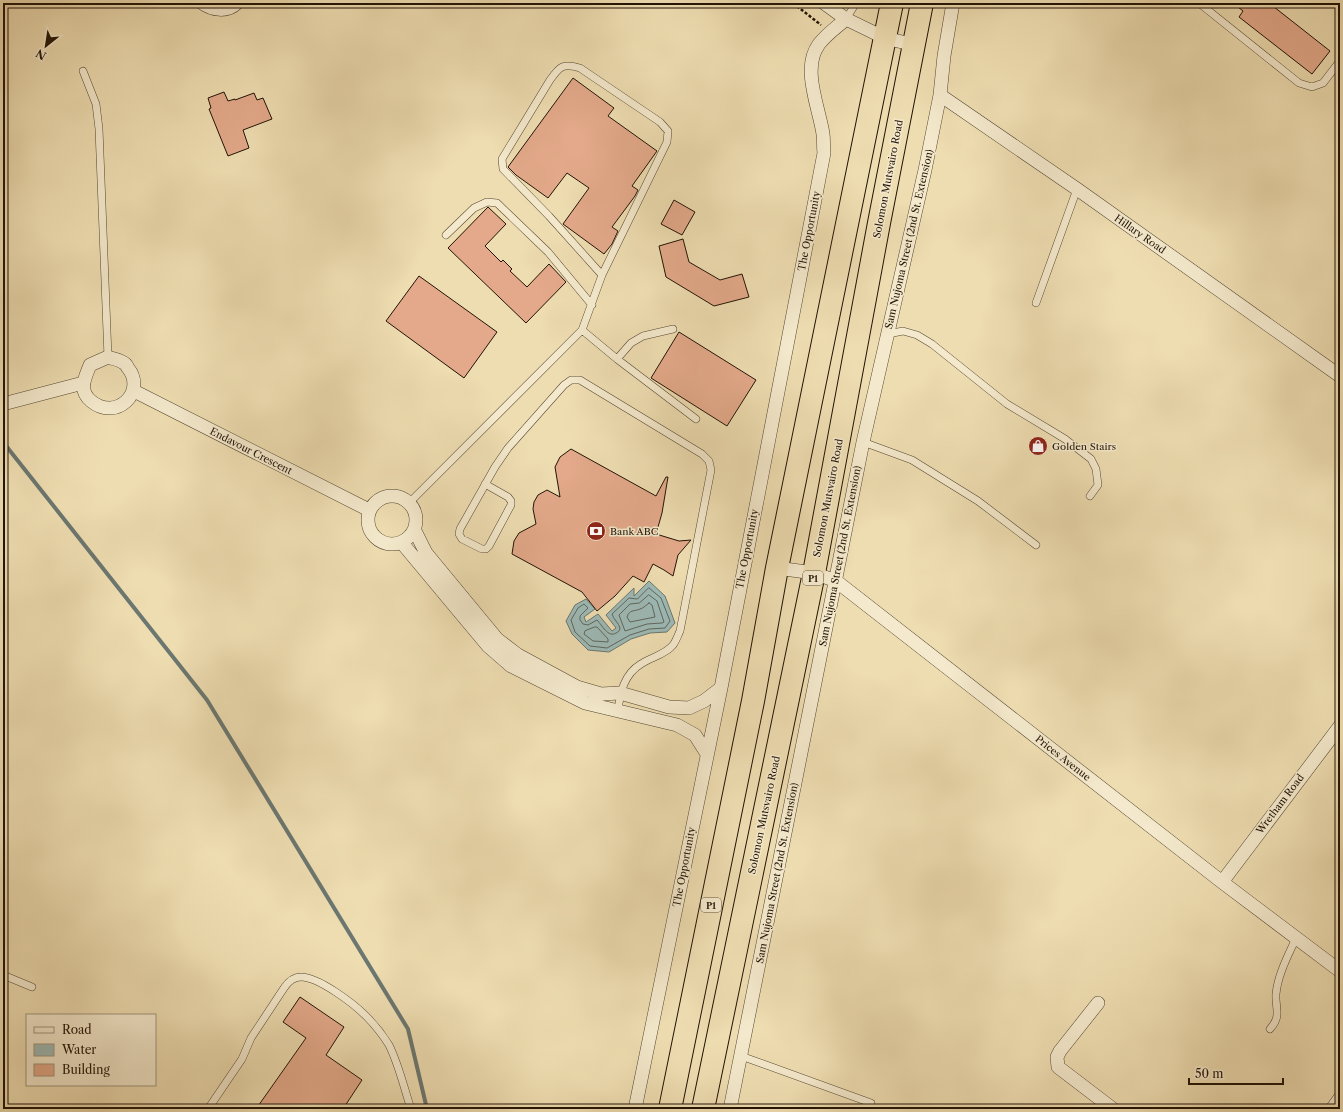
<svg xmlns="http://www.w3.org/2000/svg" width="1343" height="1112" font-family="'Libre Caslon Text',serif">
<rect width="100%" height="100%" fill="#eeddb1"/>
<filter id="stains"><feTurbulence type="fractalNoise" baseFrequency=".005" numOctaves="4"/><feColorMatrix values="0 0 0 0 .2 0 0 0 0 .09 0 0 0 0 .02 0 0 0 .5 -.17"/></filter>
<radialGradient id="worn" r=".72"><stop offset=".6" stop-color="#630" stop-opacity="0"/><stop offset="1" stop-color="#630" stop-opacity=".3"/></radialGradient>
<path fill="#9dbab6" stroke="#6b7770" d="M649 581 665 596 675 623 667 632 650 633 631 639 609 652 588 650 572 634 566 621 575 605 586 599 595 609 584 617 586 622 598 614 612 631 616 628 606 615 634 588V596Z"/>
<g fill="none" stroke-linecap="round" stroke-linejoin="round">
<path stroke="#5f665e" stroke-width="1" d="M649 588 661 598 670 621 665 628 649 629 630 635 607 648 590 646 575 632 571 620 578 608 584 604 588 608 580 616V620L583 624 588 625 597 620C602 625 608 638 616 633 618 632 620 631 620 628 619 623 613 619 612 614L629 598 637 599Z
M649 595 657 601 664 622 662 623 647 624 625 631 619 615 630 604 639 603Z
M649 603 652 605 655 617 630 622 627 617C630 609 633 612 640 609 644 608 646 605 649 603Z
M595 627H597L608 639V642L593 641 584 634 585 631Z"/>
<path stroke="#6b7770" stroke-width="4" d="M3 442 207 700 408 1029 427 1109"/>
</g>
<path fill="#e3a98a" stroke="#211306" d="M1233 3H1269L1330 51 1312 74 1239 17 1243 11Z
M573 78 614 108 608 116 657 151 632 186 638 190 635 196 612 227 618 231 612 244 604 254 563 224 589 188 567 173 548 198 516 175 508 167Z
M224 92 228 101 235 99V100L254 93 257 100 263 98 272 119 243 130 249 148 228 156 209 109 211 108 208 98Z
M674 200 695 212 682 235 661 224Z
M488 207 506 224 485 246 501 262 503 260 512 269 510 271 527 287 549 264 566 282 526 323 448 248Z
M683 239 689 262 720 280 742 274 749 297 714 306 666 277 659 246Z
M419 276 497 332 464 378 386 321Z
M679 332 756 380 727 426 651 378Z
M571 449 656 496 666 477H668L662 513 656 534 679 541 691 540 678 555 673 576 664 570 653 564 644 582 633 576 615 596 597 611 582 592 512 554 514 541 519 533 536 524 533 509 534 502 538 495 547 490 560 497 555 467 560 457Z
M300 997 344 1027 326 1055 362 1080 343 1109H256L306 1038 283 1022Z"/>
<g fill="none" stroke-linecap="round" stroke-linejoin="round">
<defs>
<path id="lane" d="M1199 3 1299 83 1312 87 1323 83 1340 61
M846 19 856 3
M83 71 96 104 99 129 108 357
M446 235 474 208 487 202 497 203 548 252 592 305
M1036 303 1077 189
M582 330 617 359 696 419
M888 334 903 331 917 335 932 344 1007 404 1065 439 1091 459 1096 469 1098 485 1090 496
M617 359 631 343 643 336 673 329
M863 442 912 460 978 501 1036 545
M485 484 508 497 511 501V505L489 546 486 549H482L462 539 459 534 460 529 495 467 508 448 564 385 571 380H580L702 454 709 461 711 470 680 631C678 635 676 641 673 645 665 655 651 657 641 664 624 674 620 693 618 711
M410 502 582 330 602 275 667 142 668 131 660 122 580 68C563 63 560 66 550 80L502 159 503 169 549 216 602 275
M3 975 32 987
M1270 1029C1282 1016 1275 1008 1276 994 1278 974 1288 956 1296 938
M741 1056 871 1103
M208 1109 242 1059 251 1038 284 988C288 982 294 977 301 977 319 977 354 1004 366 1016 373 1023 384 1037 389 1045 399 1065 404 1088 411 1109"/>
<path id="street" d="M202 3C212 10 227 13 237 3
M824 3 846 19 885 38 915 45
M940 95 1077 189 1340 376
M108 357C112 359 118 359 122 362 125 363 127 366 128 368 147 392 116 422 91 401 78 390 85 378 90 365Z
M134 391 369 510
M3 404 83 383
M368 520a24 24 0 1 1 48 0a24 24 0 1 1-48 0Z
M415 531 426 553 497 639 518 655 577 687 601 694 620 693 669 707 689 708 704 701 721 688
M402 543 488 646 511 666 585 703 677 725 695 735 707 754
M777 568 814 573 836 581 1222 882 1340 971
M1222 882 1340 726
M1098 1003 1060 1051 1057 1057 1058 1067 1113 1109
M635 1109 721 688 824 153C823 146 824 140 823 134 819 107 801 68 819 44 827 34 837 27 846 19
M730 1109 863 442 925 170 940 95 944 56 953 3
M1332 1109 1340 1098"/>
<path id="highway" d="M670 1109 753 701 777 568 892 3
M703 1109 814 573 879 223 922 3"/>
</defs>
<use href="#lane" stroke="#544631" stroke-width="8"/>
<use href="#street" stroke="#544631" stroke-width="14"/>
<use href="#highway" stroke="#211306" stroke-width="24"/>
<path stroke="#211306" stroke-width="2.5" stroke-dasharray="3 2" stroke-linecap="butt" d="M793 3 821 25"/>
<use href="#lane" stroke="#f4e9cc" stroke-width="7"/>
<use href="#street" stroke="#f4e9cc" stroke-width="13"/>
<use href="#highway" stroke="#eeddb1" stroke-width="22"/>
</g>
<defs>
<symbol id="shop-disc" viewBox="-11 -11 22 22"><circle r="9.5" fill="#8f2418" stroke="#f4e9cc"/><path d="M-5-2.5h2.3a2.7 3.5 0 0 1 5.4 0H5L5.5 6h-11ZM-1.5-2.5h3a1.5 2.3 0 0 0-3 0Z" fill="#fff"/></symbol>
<symbol id="bank-disc" viewBox="-11 -11 22 22"><circle r="9.5" fill="#8f2418" stroke="#f4e9cc"/><path d="M-6-4H6V4H-6ZM0-2.3a2.3 2.3 0 1 0 0 4.6a2.3 2.3 0 1 0 0-4.6Z" fill="#fff"/></symbol>
</defs>
<g fill-rule="evenodd">
<use href="#shop-disc" x="1027" y="435" width="22" height="22"/>
<use href="#bank-disc" x="585" y="520" width="22" height="22"/>
</g>
<g text-anchor="middle" dominant-baseline="central" stroke-width="3" stroke-linejoin="round" paint-order="stroke">
<g fill="#f4e9cc" stroke="#605341" stroke-width="1">
<rect x="803" y="571" width="20" height="14" rx="3"/>
<rect x="701" y="898" width="20" height="14" rx="3"/>
</g>
<g font-size="9" font-weight="bold" fill="#211306">
<text x="813" y="578">P1</text>
<text x="711" y="905">P1</text>
</g>
<g font-size="10" fill="#211306" stroke="#f4e9cc">
<text transform="translate(888 179) rotate(-79)">Solomon Mutsvairo Road</text>
<text transform="translate(809 231) rotate(-79)">The Opportunity</text>
<text transform="translate(1140 234) rotate(35)">Hillary Road</text>
<text transform="translate(909 239) rotate(-77)">Sam Nujoma Street (2nd St. Extension)</text>
<text transform="translate(251 451) rotate(27)">Endavour Crescent</text>
<text transform="translate(828 498) rotate(-79)">Solomon Mutsvairo Road</text>
<text transform="translate(747 549) rotate(-79)">The Opportunity</text>
<text transform="translate(840 556) rotate(-79)">Sam Nujoma Street (2nd St. Extension)</text>
<text transform="translate(1063 758) rotate(38)">Prices Avenue</text>
<text transform="translate(1280 804) rotate(-53)">Wretham Road</text>
<text transform="translate(764 815) rotate(-78)">Solomon Mutsvairo Road</text>
<text transform="translate(684 867) rotate(-79)">The Opportunity</text>
<text transform="translate(777 873) rotate(-79)">Sam Nujoma Street (2nd St. Extension)</text>
</g>
<g font-size="10" fill="#211306" stroke="#f4e9cc" text-anchor="start">
<text x="1052" y="446">Golden Stairs</text>
<text x="610" y="531">Bank ABC</text>
</g>
</g>
<rect width="1343" height="1112" fill="none" stroke="#eeddb1" stroke-width="16"/>
<rect x="4" y="4" width="1335" height="1104" fill="none" stroke="#211306" stroke-width="2"/>
<rect x="8" y="8" width="1327" height="1096" fill="none" stroke="#211306"/>
<rect x="26" y="1014" width="130" height="72" fill="#f4e9cc" stroke="#a0937d"/>
<rect x="34" y="1027" width="20" height="6" fill="#f4e9cc" stroke="#a0937d"/>
<text x="62" y="1034" font-size="12" fill="#211306">Road</text>
<rect x="34" y="1044" width="20" height="12" fill="#9dbab6" stroke="#a0937d"/>
<text x="62" y="1054" font-size="12" fill="#211306">Water</text>
<rect x="34" y="1064" width="20" height="12" fill="#e3a98a" stroke="#a0937d"/>
<text x="62" y="1074" font-size="12" fill="#211306">Building</text>
<g transform="translate(46 46) rotate(210)" stroke="#f4e9cc" stroke-width="3" paint-order="stroke">
<path d="M0-3L7 15L0 10L-7 15Z" fill="#211306"/>
<text y="-6" font-size="11" font-weight="bold" text-anchor="middle" fill="#211306">N</text>
</g>
<path d="M1189 1078v6h94v-6" fill="none" stroke="#211306" stroke-width="2"/>
<text x="1195" y="1078" font-size="12" fill="#211306" stroke="#f4e9cc" stroke-width="3" paint-order="stroke">50 m</text>
<rect width="100%" height="100%" filter="url(#stains)"/>
<rect width="100%" height="100%" fill="url(#worn)"/>
</svg>
